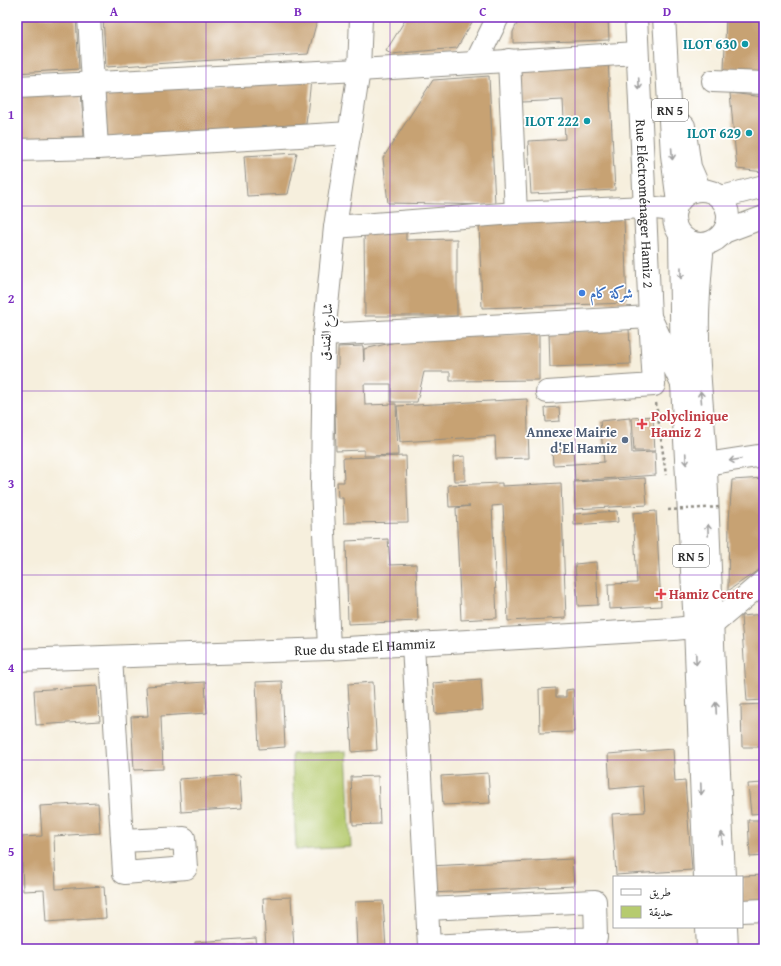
<svg xmlns="http://www.w3.org/2000/svg" width="781" height="966" font-family="'Gentium Book Plus',Amiri,serif">
<rect width="100%" height="100%" fill="#fff"/>
<filter id="ink" filterUnits="userSpaceOnUse"><feTurbulence type="fractalNoise" baseFrequency=".025" numOctaves="2"/><feDisplacementMap in="SourceGraphic" scale="8" xChannelSelector="R" yChannelSelector="G"/><feConvolveMatrix kernelMatrix="1 2 1 2 8 2 1 2 1" color-interpolation-filters="sRGB"/></filter>
<filter id="wash" filterUnits="userSpaceOnUse"><feTurbulence type="fractalNoise" baseFrequency=".012" numOctaves="4" result="noise"/><feDisplacementMap in="SourceGraphic" scale="16" xChannelSelector="R" yChannelSelector="G"/><feGaussianBlur stdDeviation="0.9" result="paint"/><feColorMatrix in="noise" values="0 0 0 0 0 0 0 0 0 0 0 0 0 0 0 0 0 1.4 0 .05"/><feComposite in="paint" operator="in"/></filter>
<g filter="url(#wash)">
<rect width="100%" height="100%" fill="#f6efdd"/>
<path fill="#b6cb6f" stroke="#707b4d" d="M346 751 351 847 296 850 292 754Z"/>
<g id="blocks">
<path fill="#c7a273" d="M17 17H76L79 69 17 73Z
M103 17H318L308 54 106 67Z
M407 17H475L457 48 391 54 386 51Z
M520 17H608L609 40 513 43V32Z
M726 17H764V74L724 71Z
M608 59 615 190 531 194 528 141 565 139 563 100 522 102 520 63Z
M489 76 495 205 388 203 383 158 433 80Z
M311 80 306 124 106 138 103 92Z
M81 90 84 136 17 140V93Z
M730 93 764 97V172L737 169Z
M297 153 288 194 247 196 244 156Z
M624 218 627 303 482 308 479 223Z
M364 229H406V240L457 239V316H365Z
M629 329 631 364 550 367 549 332Z
M539 334V380L450 381V372H424L417 402H391V384H364L365 405 396 404 398 455 364 456V450L336 451 334 368H338V347L363 346 364 362V349L423 336Z
M527 399 529 458 496 459 495 436 400 442 397 406Z
M559 407 560 421 546 422 545 408Z
M653 416 655 451H634L632 418Z
M630 418 632 453 655 452 656 475 575 481 574 464 604 462 600 421Z
M573 449 574 464 553 465 552 450Z
M406 456 408 522 344 523 343 498H338L337 482H344L343 458Z
M465 456V481H454L453 457Z
M645 478 647 505 575 509 574 482Z
M764 478V566L728 591 729 521 732 480Z
M502 483V486L561 483 566 618 508 621 503 505 492 506 497 618 461 620 456 508 470 506 449 507 448 485Z
M617 511 618 522 574 525V514Z
M656 511 661 606 609 609 608 584 637 583 633 513Z
M388 539 390 565 416 564 418 621 348 624 346 541Z
M596 562 598 605 578 606 575 564Z
M764 614V700L747 701 741 616Z
M481 679 483 710 435 714 433 683Z
M282 681 285 747 259 749 256 682Z
M205 682 207 713 161 716 163 769 134 770 131 717 148 716 146 686Z
M373 682 377 750 352 752 348 684Z
M97 686 100 721 36 725 34 690Z
M556 688V697H566V690L573 689 574 732 540 733 539 689Z
M764 704V747H742L741 705Z
M673 749 675 782 685 781 692 870 616 875 612 814 645 812 643 786 610 789 608 754Z
M488 773 490 803 443 805 441 776Z
M240 775 242 808 181 812 179 779Z
M378 776 380 824 353 825 351 777Z
M764 783V813L751 814 748 784Z
M98 803 100 833 54 836 56 889 104 886 106 918 46 922 44 890 23 891 21 837 42 836 40 806Z
M748 820H762L764 856 750 857Z
M572 859 574 886 431 893 429 866Z
M764 875V903L742 904V876Z
M291 897 294 949H266L263 898Z
M383 901 386 949H357L355 902Z
M256 938 257 949H195V942Z"/>
</g>
</g>
<g filter="url(#ink)">
<use href="#blocks" fill-opacity="0" stroke="#908d84" stroke-width="1"/>
<g fill="none" stroke-linecap="round" stroke-linejoin="round">
<defs>
<g id="minor">
<path d="M89 17 97 148"/>
<path id="s1" d="M636 17 650 317 682 384"/>
<path d="M509 60 516 213"/>
<path d="M476 62 498 17"/>
<path d="M713 81 764 83"/>
<path d="M17 87 359 70 637 53"/>
<path d="M17 150 97 148 350 133"/>
<path d="M335 227 516 213 645 207 675 210"/>
<path d="M324 335 650 317 654 385 547 392"/>
<path d="M706 464 764 455"/>
<path d="M413 644 429 946 596 938 595 901 427 909"/>
<path d="M329 649 322 486 324 335 335 227 359 70 361 17"/>
<path d="M111 657 124 873 186 868 184 838 122 841"/>
<path id="s2" d="M17 660 329 649 674 629 712 625 764 581"/>
<path d="M742 911 764 910"/>
</g>
<path id="major" d="M718 196H726L764 186
M724 232 764 217"/>
<path id="highway" d="M664 17 672 155 678 203
M684 126 690 167 700 190
M674 217a27 27 0 1 1 54 0a27 27 0 1 1-54 0Z
M680 234 682 384 695 627 705 877
M703 244C700 275 697 305 698 336 698 381 705 425 706 470 711 606 717 741 724 877
M707 927 708 949
M726 927 727 949"/>
</defs>
<use href="#minor" stroke="#908d84" stroke-width="24"/>
<use href="#major" stroke="#908d84" stroke-width="24"/>
<use href="#highway" stroke="#908d84" stroke-width="24"/>
<path stroke="#908d84" stroke-width="2.5" stroke-dasharray="3 3" stroke-linecap="butt" d="M656 403 666 475"/>
<use href="#minor" stroke="#fff" stroke-width="22"/>
<use href="#major" stroke="#fff" stroke-width="22"/>
<use href="#highway" stroke="#fff" stroke-width="22"/>
<path stroke="#908d84" stroke-width="2.5" stroke-dasharray="3 3" stroke-linecap="butt" d="M668 510 720 507"/>
</g>
<defs><path id="oneway-shaft" d="M-6 0H5M1.5-3L5.5 0L1.5 3" fill="none" stroke-width="1.6" stroke-linecap="round" stroke-linejoin="round"/></defs>
<g stroke="#a0a0a0">
<use href="#oneway-shaft" transform="translate(639 84) rotate(87)"/>
<use href="#oneway-shaft" transform="translate(672 154) rotate(86)"/>
<use href="#oneway-shaft" transform="translate(681 273) rotate(90)"/>
<use href="#oneway-shaft" transform="translate(701 397) rotate(-95)"/>
<use href="#oneway-shaft" transform="translate(686 459) rotate(87)"/>
<use href="#oneway-shaft" transform="translate(735 460) rotate(171)"/>
<use href="#oneway-shaft" transform="translate(708 530) rotate(-92)"/>
<use href="#oneway-shaft" transform="translate(696 659) rotate(88)"/>
<use href="#oneway-shaft" transform="translate(716 708) rotate(-93)"/>
<use href="#oneway-shaft" transform="translate(701 789) rotate(88)"/>
<use href="#oneway-shaft" transform="translate(722 838) rotate(-93)"/>
</g>
</g>
<path fill="none" stroke="#7b2cbf" stroke-width="1" stroke-opacity="0.55" d="M206 17V949M390 17V949M575 17V949M17 206H764M17 391H764M17 575H764M17 760H764"/>
<g fill="#0f9aa8" stroke="#fff" stroke-width="1.5">
<circle cx="745" cy="44" r="4"/>
<circle cx="587" cy="121" r="4"/>
<circle cx="749" cy="133" r="4"/>
</g>
<circle fill="#3f7fe0" stroke="#fff" stroke-width="1.5" cx="582" cy="293" r="4"/>
<g fill="#e0444e" stroke="#fff" stroke-width="1.5">
<path d="M640 418h4v4h4v4h-4v4h-4v-4h-4v-4h4z"/>
<path d="M659 588h4v4h4v4h-4v4h-4v-4h-4v-4h4z"/>
</g>
<circle fill="#5c6f8a" stroke="#fff" stroke-width="1.5" cx="625" cy="440" r="4"/>
<g text-anchor="middle" dominant-baseline="central" stroke-width="3.5" stroke-linejoin="round" paint-order="stroke">
<g fill="#fff" stroke="#6b6b6b" stroke-width="1">
<rect x="652" y="99" width="36" height="22" rx="3"/>
<rect x="673" y="545" width="36" height="22" rx="3"/>
</g>
<g font-size="13" font-weight="bold" fill="#2b2b2b">
<text x="670" y="110">RN 5</text>
<text x="691" y="556">RN 5</text>
</g>
<g font-size="14" font-weight="bold" fill="#0d838f" stroke="#fff" text-anchor="end">
<text x="737" y="44">ILOT 630</text>
<text x="579" y="121">ILOT 222</text>
<text x="741" y="133">ILOT 629</text>
</g>
<g font-size="14" fill="#2b2b2b" stroke="#fff">
<text stroke="none"><textPath href="#s1" startOffset="187">Rue Eléctroménager Hamiz 2</textPath></text>
<text transform="translate(326 332) rotate(-87)">شارع الفندق</text>
<text stroke="none"><textPath href="#s2" startOffset="348">Rue du stade El Hammiz</textPath></text>
</g>
<g font-size="14" font-weight="bold" fill="#366cbe" stroke="#fff" text-anchor="start">
<text x="590" y="293">شركة كام</text>
</g>
<g font-size="14" font-weight="bold" fill="#be3a42" stroke="#fff" text-anchor="start">
<text x="651" y="416">Polyclinique<tspan x="651" dy="16">Hamiz 2</tspan></text>
<text x="669" y="594">Hamiz Centre</text>
</g>
<g font-size="14" font-weight="bold" fill="#4e5e75" stroke="#fff" text-anchor="end">
<text x="617" y="432">Annexe Mairie<tspan x="617" dy="16">d'El Hamiz</tspan></text>
</g>
</g>
<rect width="781" height="966" fill="none" stroke="#fff" stroke-width="44"/>
<rect x="613" y="876" width="130" height="52" fill="#ffffff" stroke="#aaaaaa"/>
<rect x="621" y="889" width="20" height="6" fill="#ffffff" stroke="#aaaaaa"/>
<text x="649" y="896" font-size="12" fill="#2b2b2b">طريق</text>
<rect x="621" y="906" width="20" height="12" fill="#b6cb6f" stroke="#aaaaaa"/>
<text x="649" y="916" font-size="12" fill="#2b2b2b">حديقة</text>
<rect x="22" y="22" width="737" height="922" fill="none" stroke="#7b2cbf" stroke-width="1.5"/>
<g font-size="13" text-anchor="middle" font-weight="bold" fill="#7b2cbf">
<text x="114" y="16">A</text>
<text x="298" y="16">B</text>
<text x="483" y="16">C</text>
<text x="667" y="16">D</text>
<text x="11" y="119">1</text>
<text x="11" y="303">2</text>
<text x="11" y="488">3</text>
<text x="11" y="672">4</text>
<text x="11" y="856">5</text>
</g>
</svg>
